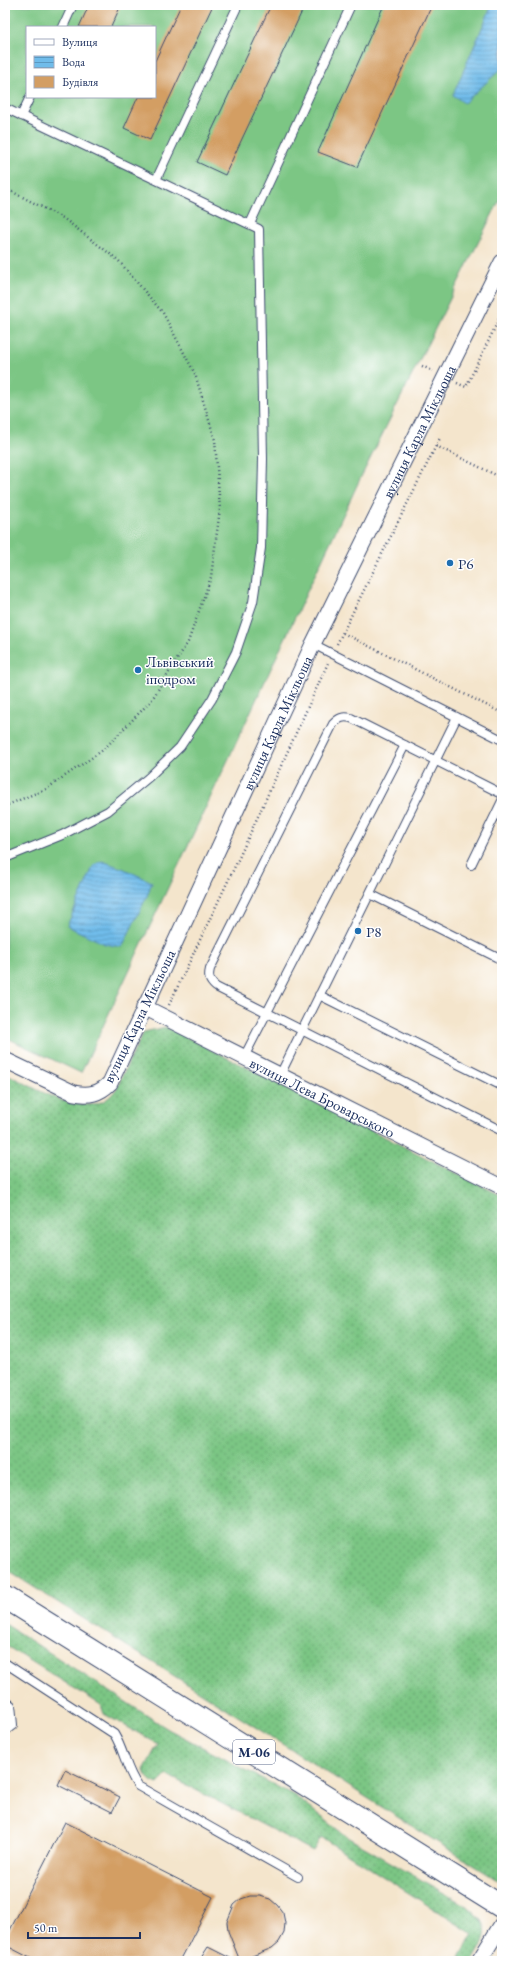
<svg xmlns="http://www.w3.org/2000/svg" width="507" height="1966" font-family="'EB Garamond',serif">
<defs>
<pattern id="grass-dots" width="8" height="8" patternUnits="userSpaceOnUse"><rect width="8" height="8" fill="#7cc684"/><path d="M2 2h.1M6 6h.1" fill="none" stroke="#65a16f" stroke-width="1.8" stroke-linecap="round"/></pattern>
<pattern id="water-rules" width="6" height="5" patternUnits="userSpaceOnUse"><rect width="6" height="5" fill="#70bcea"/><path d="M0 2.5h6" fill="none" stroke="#5b99c1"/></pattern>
</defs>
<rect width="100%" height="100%" fill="#fff"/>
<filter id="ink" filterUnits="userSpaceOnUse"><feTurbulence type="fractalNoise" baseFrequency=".025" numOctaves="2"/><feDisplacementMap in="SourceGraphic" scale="8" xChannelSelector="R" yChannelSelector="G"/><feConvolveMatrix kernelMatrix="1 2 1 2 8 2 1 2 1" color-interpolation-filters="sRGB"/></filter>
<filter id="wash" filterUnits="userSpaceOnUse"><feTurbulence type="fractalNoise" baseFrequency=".012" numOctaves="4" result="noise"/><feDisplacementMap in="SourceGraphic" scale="16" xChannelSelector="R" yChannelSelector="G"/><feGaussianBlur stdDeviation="0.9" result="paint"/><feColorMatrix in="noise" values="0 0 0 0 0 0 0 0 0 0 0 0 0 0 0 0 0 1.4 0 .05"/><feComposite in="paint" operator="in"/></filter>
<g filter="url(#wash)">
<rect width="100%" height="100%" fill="#f4e5cc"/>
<path fill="url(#grass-dots)" stroke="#4c7a71" d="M166 1027 502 1196V1883L5 1569V1073C33 1086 88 1125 114 1092 118 1088 120 1081 122 1076 129 1061 137 1046 144 1032Z
M5 1624 168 1729 295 1796 347 1837 470 1908C493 1927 487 1937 473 1961H458L473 1934 321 1837 313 1851 167 1775 158 1784C151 1782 146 1778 144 1770L158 1744 104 1714 101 1705 5 1645Z"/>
<path fill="#7cc684" stroke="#4c7a71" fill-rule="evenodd" d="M5 5H502V195L360 479 81 1073 5 1037ZM27 27H155V97H27Z"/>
<path fill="url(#water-rules)" stroke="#4676a4" d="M492 5H502V68L464 103 453 95Z
M102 861 124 869 152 882 147 896 122 947 105 944 67 926 94 865Z"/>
<g id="blocks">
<path fill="#d39e63" d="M89 5H121L111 27H79Z
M181 5H213L150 140 124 128 138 97H155V61Z
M271 5H305L225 175 197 162Z
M384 5H432L357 167 318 152Z
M65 1770 120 1797 112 1812 58 1785Z
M65 1822 213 1897 180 1961H36L5 1945V1940Z
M250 1896H260L270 1899 277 1905 283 1913 285 1923 284 1933 279 1942 272 1948 240 1961 228 1931 227 1922 234 1905 241 1899Z
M208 1947 236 1961H199Z"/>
</g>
</g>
<g filter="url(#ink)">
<use href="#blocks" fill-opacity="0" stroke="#3c4a6e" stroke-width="1"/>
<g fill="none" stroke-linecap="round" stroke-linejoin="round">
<defs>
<path id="lane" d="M63 27 73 5
M5 108 259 229 263 459 261 548 253 602 236 652 212 699 180 747 149 777 108 811 62 835 5 858
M21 116 30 97
M156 180 238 5
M250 224 351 5
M313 644 502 740
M502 794 351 718C343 716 339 718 333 724L210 969C208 977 209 981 216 987L502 1131
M471 865 502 801
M370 894 502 960
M319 995 502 1086
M244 1057 405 745
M280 1075 457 717
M5 1663 114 1734C124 1750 126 1770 138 1786L298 1877
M5 1701 11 1705 13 1725 5 1731"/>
<g id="street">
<path id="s1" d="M144 1007 502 1187"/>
<path id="s2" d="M5 1060 74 1093C89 1096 99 1094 110 1083L313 644 502 262"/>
<path d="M479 1961 502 1924"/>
</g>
<path id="highway" d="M5 1597 502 1907"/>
</defs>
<use href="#lane" stroke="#3c4a6e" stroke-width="10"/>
<use href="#street" stroke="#3c4a6e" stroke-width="17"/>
<use href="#highway" stroke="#3c4a6e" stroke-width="24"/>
<path stroke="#3c4a6e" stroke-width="2.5" stroke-dasharray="1 3" stroke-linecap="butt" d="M5 188 63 218 118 260 163 313 195 374 215 440 220 509 211 577 188 642 151 701 103 750 46 789 5 806
M422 366 433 371
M457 383 466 387 502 313
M436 446 502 478
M343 633 502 713
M337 644 440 438
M169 1005 238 860 328 663"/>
<use href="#lane" stroke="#fff" stroke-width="8"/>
<use href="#street" stroke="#fff" stroke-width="15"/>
<use href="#highway" stroke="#fff" stroke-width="22"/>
</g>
</g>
<g fill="#1f6fb2" stroke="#fff" stroke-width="1.5">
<circle cx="450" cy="563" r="4"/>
<circle cx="138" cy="670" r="4"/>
<circle cx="358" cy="931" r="4"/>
</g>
<g text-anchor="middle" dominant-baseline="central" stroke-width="3" stroke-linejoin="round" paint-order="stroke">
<rect fill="#fff" stroke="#5f6d8e" stroke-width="1" x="233" y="1740" width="42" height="24" rx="3"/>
<g font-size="14" font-weight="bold" fill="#1b2f5e">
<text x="254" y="1752">М-06</text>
</g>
<g font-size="15" fill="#1b2f5e" stroke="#fff">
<text stroke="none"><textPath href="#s2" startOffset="837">вулиця Карла Мікльоша</textPath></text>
<text stroke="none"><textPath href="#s2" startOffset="513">вулиця Карла Мікльоша</textPath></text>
<text transform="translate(139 1016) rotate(-64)">вулиця Карла Мікльоша</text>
<text stroke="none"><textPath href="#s1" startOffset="200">вулиця Лева Броварського</textPath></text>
</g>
<g font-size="15" fill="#1b2f5e" stroke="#fff" text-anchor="start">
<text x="458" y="563">P6</text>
<text x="146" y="661">Львівський<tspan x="146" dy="17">іподром</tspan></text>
<text x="366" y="931">P8</text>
</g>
</g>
<rect width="507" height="1966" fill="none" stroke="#fff" stroke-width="20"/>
<rect x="26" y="26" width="130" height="72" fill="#ffffff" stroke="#a4acbf"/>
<rect x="34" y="39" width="20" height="6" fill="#ffffff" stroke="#a4acbf"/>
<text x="62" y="46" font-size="12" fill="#1b2f5e">Вулиця</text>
<rect x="34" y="56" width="20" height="12" fill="url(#water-rules)" stroke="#a4acbf"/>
<text x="62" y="66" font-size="12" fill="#1b2f5e">Вода</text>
<rect x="34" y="76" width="20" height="12" fill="#d39e63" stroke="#a4acbf"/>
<text x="62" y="86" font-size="12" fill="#1b2f5e">Будівля</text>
<path d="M28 1932v6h112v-6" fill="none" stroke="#1b2f5e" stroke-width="2"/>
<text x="34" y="1932" font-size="12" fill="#1b2f5e" stroke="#ffffff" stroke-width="3" paint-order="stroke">50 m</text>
</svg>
